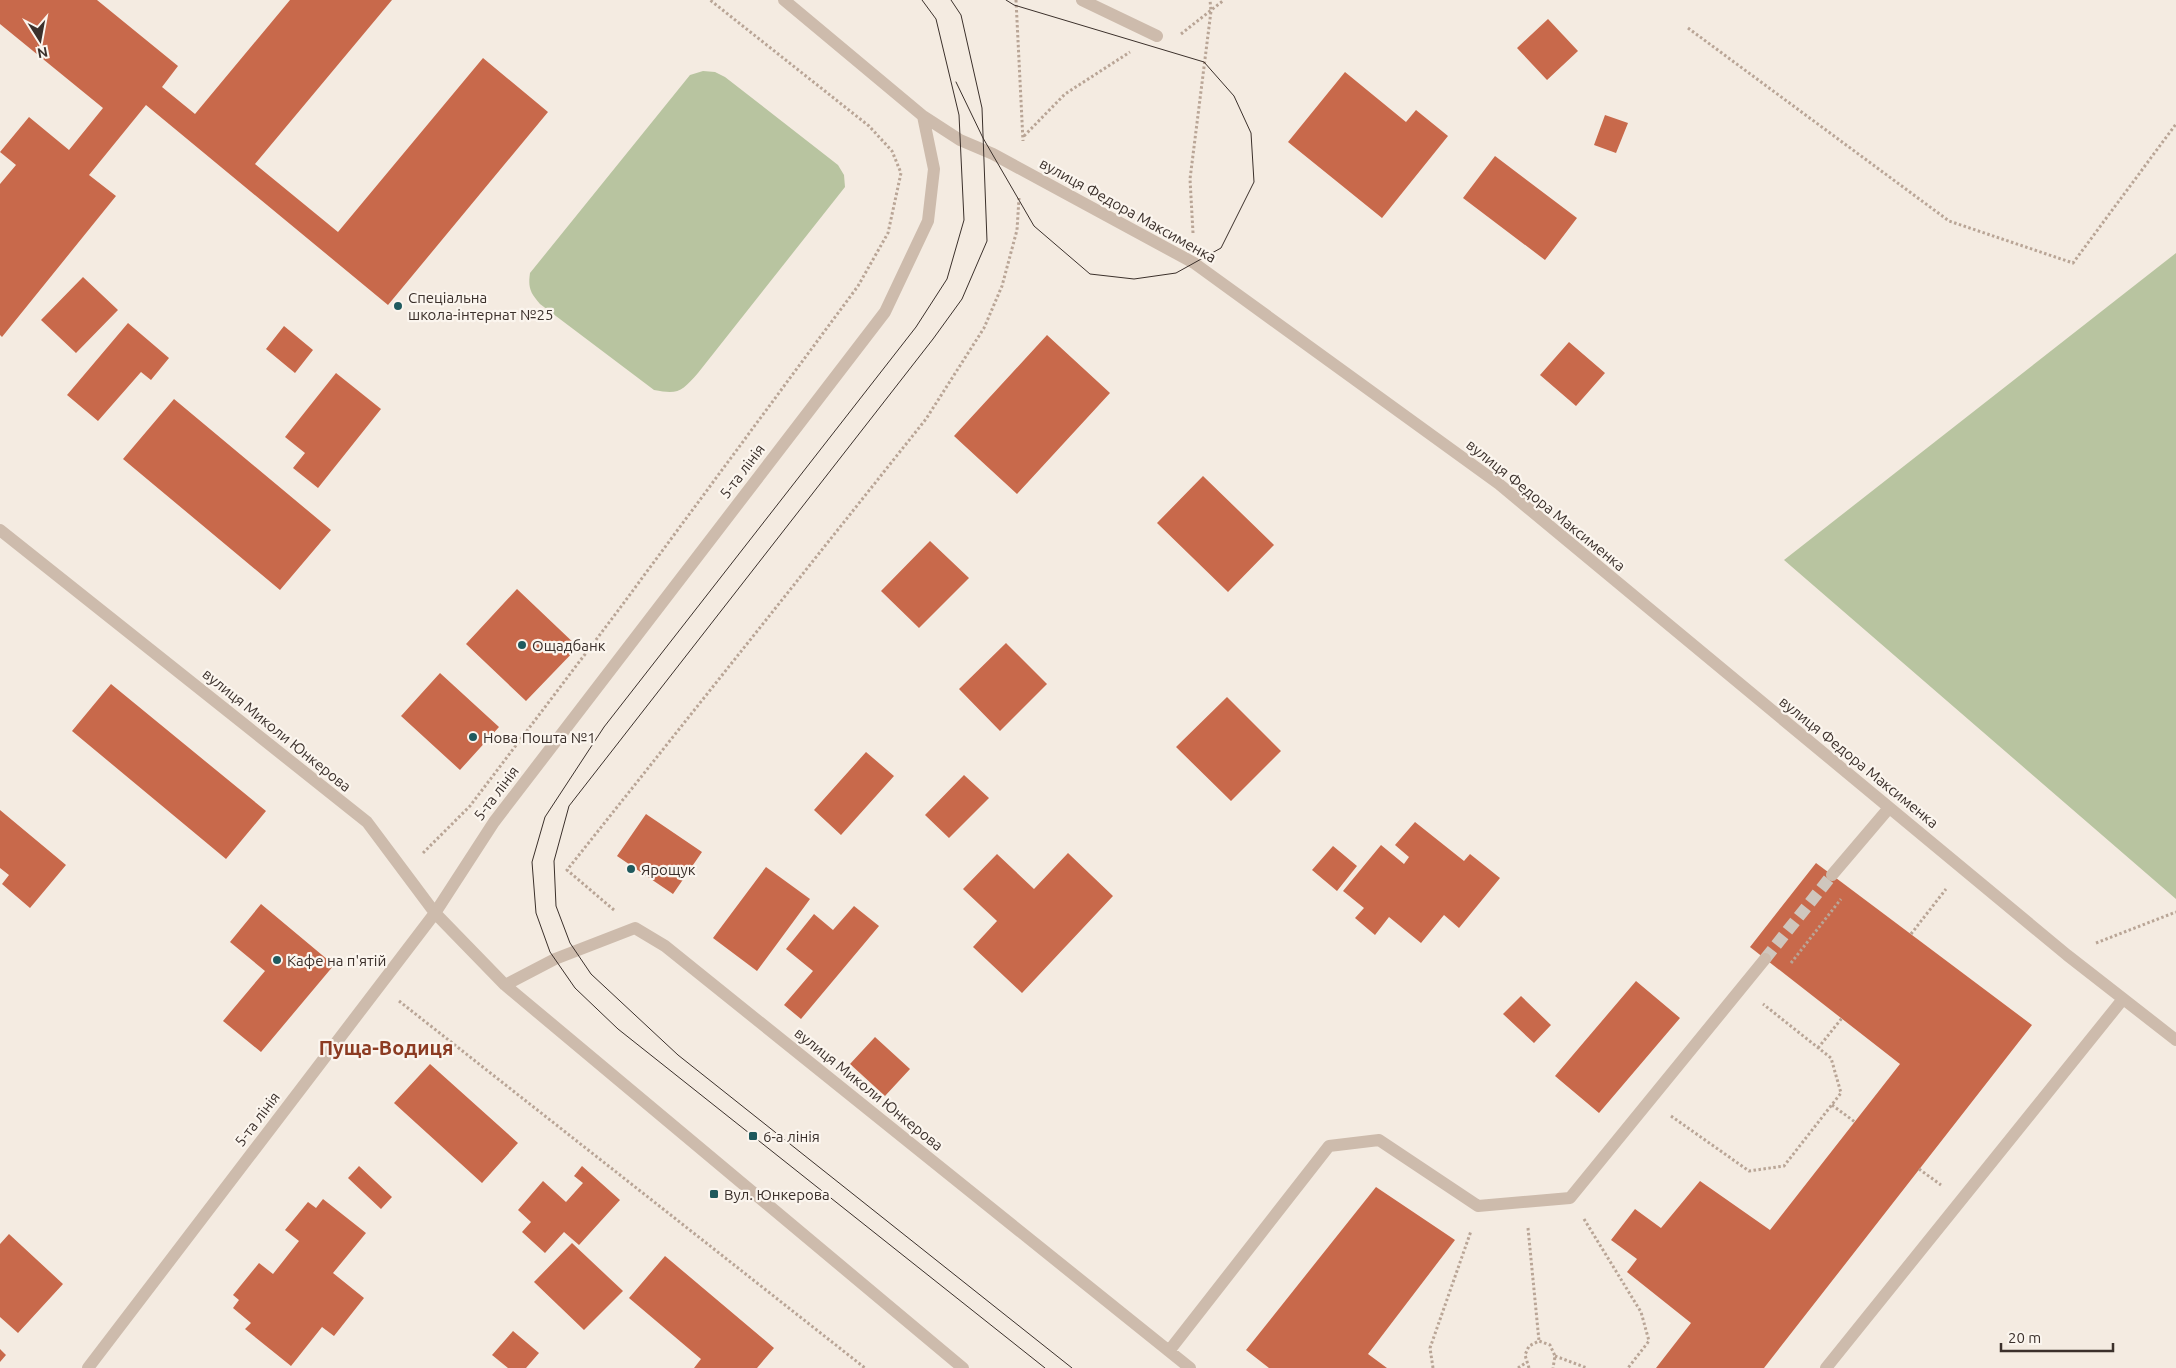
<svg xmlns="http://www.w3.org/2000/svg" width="2176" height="1368" font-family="Ubuntu,sans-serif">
<rect width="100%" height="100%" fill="#f4ebe1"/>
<path fill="#b8c4a0" d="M703 71 715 72 725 77 838 165 844 175 845 187 698 373C682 391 679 395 654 390L540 304C530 292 528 288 530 273L690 75Z
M2176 253V899L1784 560Z"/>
<path fill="#c8694b" d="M0 0H97L178 66 162 87 195 114 290 0H392L255 164 338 232 483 58 548 112 388 305 146 105 89 175 116 196 2 337 0 335V184L16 165 0 152 29 117 69 150 103 108 0 24Z
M1548 19 1578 51 1547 80 1517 48Z
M1345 72 1406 122 1416 110 1448 136 1382 218 1288 142Z
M1605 115 1628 123 1616 153 1594 145Z
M1495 156 1577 218 1545 260 1463 198Z
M83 277 118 310 76 353 41 320Z
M128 323 169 358 151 380 141 372 98 421 67 395Z
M284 326 313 350 295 373 266 349Z
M1047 335 1110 393 1017 494 954 436Z
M1569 342 1605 373 1576 406 1540 375Z
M336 373 381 409 318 488 293 468 305 453 285 437Z
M174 399 331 530 280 590 123 459Z
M1203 476 1274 545 1228 592 1157 523Z
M930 541 969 578 919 628 881 591Z
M517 589 578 647 526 701 466 644Z
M1006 643 1047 684 1000 731 959 689Z
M440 673 499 727 460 770 401 716Z
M111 684 266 811 226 859 72 731Z
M1227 697 1281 751 1231 801 1176 747Z
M866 752 894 776 841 835 814 810Z
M964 775 989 798 949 838 925 815Z
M0 810 66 865 30 908 2 884 9 875 0 868Z
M646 814 702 852 673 894 617 856Z
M1415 822 1464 861 1470 854 1500 878 1459 928 1444 915 1421 943 1389 917 1375 935 1355 918 1364 908 1343 891 1381 845 1404 864 1409 857 1395 845Z
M1333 846 1357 866 1337 891 1312 870Z
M1068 853 1113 896 1022 993 973 947 997 921 963 889 997 854 1034 889Z
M1816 863 2032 1025 1764 1368H1656L1691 1323 1627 1272 1637 1259 1611 1240 1635 1209 1661 1228 1700 1181 1770 1230 1900 1064 1750 947Z
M766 867 810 899 757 971 713 938Z
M261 904 334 965 261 1052 223 1021 265 971 230 942Z
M854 906 879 926 801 1019 784 1005 813 971 786 949 814 914 833 930Z
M1636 981 1680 1018 1599 1113 1555 1076Z
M1521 996 1551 1025 1534 1043 1503 1014Z
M875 1037 910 1069 885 1096 850 1064Z
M430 1064 518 1143 482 1183 394 1103Z
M359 1166 392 1197 381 1209 348 1178Z
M582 1166 620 1200 579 1245 564 1232 545 1253 522 1232 531 1222 518 1210 543 1181 566 1202 583 1183 574 1176Z
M1376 1187 1455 1240 1368 1354 1387 1368H1269L1246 1350Z
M323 1199 366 1233 333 1273 364 1298 334 1336 322 1327 291 1366 245 1329 251 1323 233 1308 239 1300 233 1295 259 1263 273 1274 299 1241 285 1230 308 1202 316 1208Z
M9 1234 63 1284 18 1333 0 1317V1244Z
M572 1243 623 1291 584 1330 534 1282Z
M665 1256 774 1348 757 1368H694L701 1359 629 1298Z
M513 1331 539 1353 526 1368H508L492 1355Z
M0 1349 6 1355 0 1362Z"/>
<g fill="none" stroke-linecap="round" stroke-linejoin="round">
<path stroke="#cfc6bd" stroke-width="12" stroke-dasharray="12 6" stroke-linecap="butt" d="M1765 959 1832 875"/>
<path stroke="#b9a596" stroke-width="3" stroke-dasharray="2.5 2.5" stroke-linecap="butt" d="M1016 0 1023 141
M1688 28 1949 221 2073 263 2176 124
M1181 34 1224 0
M1024 136 1065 94 1130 52
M1193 233 1190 179 1211 11 1210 0
M423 853 470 806 617 612 858 286 888 233 901 173 892 151 869 126 710 0
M614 910 567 870 926 419 984 328 1002 286 1017 230 1019 198
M1911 934 1946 889
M2096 943 2176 912
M1791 963 1841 899
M399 1001 865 1368
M1818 1048 1842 1018
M1832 1105 1855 1122
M1671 1116 1749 1171 1784 1166 1841 1093 1831 1058 1763 1004
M1919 1169 1941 1185
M1584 1219 1641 1312 1649 1341 1628 1368
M1528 1228 1539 1341
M1555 1356 1587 1368
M1433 1368 1430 1348 1471 1231
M1518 1368 1527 1362
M1529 1368 1525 1355 1529 1346 1539 1341 1550 1345 1555 1356 1553 1368"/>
<path stroke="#cdbbac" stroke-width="12" d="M784 0 923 116 960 140 993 154 1194 263 1499 484 2067 955 2176 1040
M1082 0 1157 36
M0 530 367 822 435 913 505 985 963 1368
M1832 875 1889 808
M505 985 555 959 635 928 665 946 1190 1368
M1169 1351 1329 1146 1379 1140 1478 1206 1570 1198 1765 959
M88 1368 435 913 494 822 885 312 928 221 934 169 923 116
M1826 1368 2123 999"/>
<path stroke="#3b302b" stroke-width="1" d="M922 0 936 19 959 115 964 220 947 279 916 327 604 727 545 817 532 862 536 913 550 952 575 988 618 1029 1045 1368
M951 0 961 15 982 108 987 241 962 299 933 339 569 806 554 861 556 906 570 943 591 974 678 1055 1072 1368
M956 82 983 138 1034 226 1090 274 1134 279 1176 273 1221 248 1254 182 1251 133 1234 96 1204 62 1014 5 1006 0"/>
</g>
<g fill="#1f5a5e" stroke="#fbf5ee" stroke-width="2">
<circle cx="398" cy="306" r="5"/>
<circle cx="522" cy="645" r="5"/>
<circle cx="473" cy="737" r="5"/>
<circle cx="631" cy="869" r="5"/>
<circle cx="277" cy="960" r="5"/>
<rect x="748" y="1131" width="10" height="10" rx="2.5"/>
<rect x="709" y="1189" width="10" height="10" rx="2.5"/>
</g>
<g text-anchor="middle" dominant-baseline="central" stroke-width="4.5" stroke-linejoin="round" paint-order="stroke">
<g font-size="15" fill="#3b302b" stroke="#fbf5ee">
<text transform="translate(1128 210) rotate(29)">вулиця Федора Максименка</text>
<text transform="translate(742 471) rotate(-53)">5-та лінія</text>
<text transform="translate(1546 505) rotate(39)">вулиця Федора Максименка</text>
<text transform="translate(277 730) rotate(39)">вулиця Миколи Юнкерова</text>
<text transform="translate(1859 762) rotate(39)">вулиця Федора Максименка</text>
<text transform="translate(496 793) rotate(-53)">5-та лінія</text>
<text transform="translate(869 1089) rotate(39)">вулиця Миколи Юнкерова</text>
<text transform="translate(257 1119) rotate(-53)">5-та лінія</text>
</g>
<g font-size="15" fill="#3b302b" stroke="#fbf5ee" text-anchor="start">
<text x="408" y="297">Спеціальна<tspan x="408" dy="17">школа-інтернат №25</tspan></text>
<text x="532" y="645">Ощадбанк</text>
<text x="483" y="737">Нова Пошта №1</text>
<text x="641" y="869">Ярощук</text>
<text x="287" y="960">Кафе на п'ятій</text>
<text x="763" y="1136">6-а лінія</text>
<text x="724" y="1194">Вул. Юнкерова</text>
</g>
<g font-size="20" font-weight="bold" fill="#8c3b22" stroke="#fbf5ee">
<text x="386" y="1047">Пуща-Водиця</text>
</g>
</g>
<g transform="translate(40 40) rotate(169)" stroke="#fbf5ee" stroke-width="4" paint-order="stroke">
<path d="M0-4L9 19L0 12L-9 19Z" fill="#3b302b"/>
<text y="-8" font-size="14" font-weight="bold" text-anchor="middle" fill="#3b302b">N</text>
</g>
<path d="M2001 1343v8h112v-8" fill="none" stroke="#3b302b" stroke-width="2.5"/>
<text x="2008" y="1343" font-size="15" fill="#3b302b" stroke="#fbf5ee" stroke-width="4" paint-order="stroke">20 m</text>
</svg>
